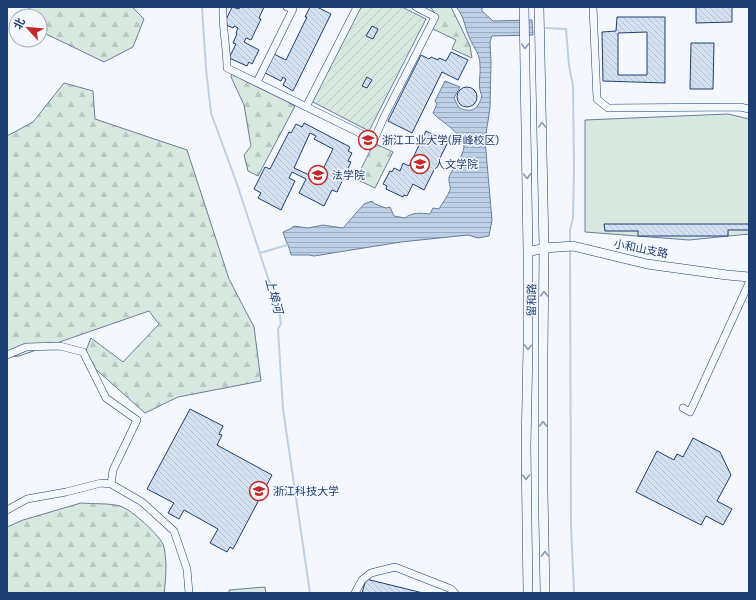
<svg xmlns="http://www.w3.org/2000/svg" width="756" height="600" font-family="'Roboto Serif','Noto Sans SC',serif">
<defs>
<pattern id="forest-firs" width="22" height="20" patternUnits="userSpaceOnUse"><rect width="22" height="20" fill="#d7e8df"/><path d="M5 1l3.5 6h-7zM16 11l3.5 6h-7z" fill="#b8c8c3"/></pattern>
<pattern id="garden-furrows" width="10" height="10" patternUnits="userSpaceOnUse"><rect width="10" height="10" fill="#d7e8df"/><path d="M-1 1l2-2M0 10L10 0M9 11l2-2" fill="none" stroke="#b8c8c3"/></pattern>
<pattern id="water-rules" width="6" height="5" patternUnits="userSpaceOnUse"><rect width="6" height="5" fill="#bed0e5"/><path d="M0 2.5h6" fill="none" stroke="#9aaabe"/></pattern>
<pattern id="building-back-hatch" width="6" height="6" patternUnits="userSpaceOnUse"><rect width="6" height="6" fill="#d5e0f0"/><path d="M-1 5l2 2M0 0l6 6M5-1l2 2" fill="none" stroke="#b6c1d1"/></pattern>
</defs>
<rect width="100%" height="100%" fill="#f4f7fb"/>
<path fill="url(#forest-firs)" stroke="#687fa3" d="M30 7H132L144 19 133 47 104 62 40 31V16H26Z
M429 7H451L470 46 472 58 452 49 456 40 431 28 437 17 432 9Z
M232 72 262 87 295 106 258 176 248 171 244 155 251 146 244 105 231 77Z
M64 83 93 91 95 119 187 150 229 279 254 327 261 381 178 397 145 413 83 358 91 338 123 362 159 324 149 311 19 356 7 357V136L33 122Z
M374 143 393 152 375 188 356 179Z
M81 503C93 504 108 503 120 506 131 509 162 537 164 547 167 561 166 579 164 593H7V527L23 520Z"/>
<path fill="url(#garden-furrows)" stroke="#687fa3" d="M359 7H402L426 19 369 131 311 101Z"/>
<path fill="#d7e8df" stroke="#687fa3" d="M728 114 749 119V234L689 240 585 232V120Z
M265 587 266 593H229V590Z"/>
<path fill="url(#water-rules)" stroke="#687fa3" d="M456 7H482V11L493 21 532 20 533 35 492 36 490 42 491 63 490 108 485 140 492 220 489 236 478 238 468 235 401 242 314 256 309 255H291C290 248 285 240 283 232L290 229 294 226 308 228 323 225 343 228 364 204 372 201 375 204 386 208 390 207 394 216 405 218C412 212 421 213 430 214L433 208 439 209C442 203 448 196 450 190 451 185 447 180 450 175 454 166 463 157 464 147 464 134 441 122 433 113L437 104 435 101 445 81 460 87 454 98 459 108C472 113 478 110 482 96 477 86 481 76 480 65 480 54 474 48 470 39 464 27 465 17 456 7Z"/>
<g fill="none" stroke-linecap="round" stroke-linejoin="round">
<path stroke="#bed0e5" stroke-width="2" d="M202 7 206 69 211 113 237 184 269 281 277 298 281 324 278 329 283 409 310 593
M546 28 566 29 569 65 573 86 574 169 573 218 570 230V243
M570 249 571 526 574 593
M260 253 287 245"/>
</g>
<path fill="url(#building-back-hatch)" stroke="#1d3f73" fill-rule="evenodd" d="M232 7 239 9 240 7H264L259 18 261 19 251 40 246 38 244 42 259 50 252 64 249 62 247 66 229 58 236 44 233 43 237 34 236 33 238 28 234 26 233 28 224 24Z
M310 7H317L331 14 293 91 283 85 286 79 283 77 281 81 265 73 274 54 286 60 307 17H305Z
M696 7H732V22L696 23Z
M617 17H665V83L603 81 602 32 616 31ZM647 32V75H618V33Z
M372 26 378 29 373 39 366 36Z
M691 43H714L713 89H690Z
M451 52 468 60 458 80 442 72 412 133 388 121 421 55 429 59 431 57 438 60 439 58 446 61Z
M367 77 372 80 367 88 362 86Z
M457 97a10 10 0 1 1 20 0a10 10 0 1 1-20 0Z
M304 123 350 147 348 151 352 153 348 161 351 162 337 192 332 190 324 206 299 193 306 179 292 172 289 178 295 181 281 210 258 198 261 193 254 189 265 167 270 169 289 132 291 133 296 124 302 127ZM310 133 316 136 314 139 333 149 318 179 294 168Z
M426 131 448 142 424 190 413 184 407 196 404 195 403 197 386 189 387 186 383 184 390 171 392 172 394 168 400 171 403 163 409 166Z
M604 224H749V230H728V236H638V231H605Z
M190 409 223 426 219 434 222 435 217 445 272 475 233 549 230 547 227 552 210 543 218 529 184 510 179 519 168 513 174 503 147 489Z
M693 438 720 452 731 475 717 501 732 509 723 525 706 516 701 525 636 492 657 451 674 460 677 454 683 457Z
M366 579 423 593H362Z"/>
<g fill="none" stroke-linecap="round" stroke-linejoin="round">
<defs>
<path id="street" d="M223 7C222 27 227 47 227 68L374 140 384 117 435 17 416 7
M593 7 597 99 608 108 740 107 749 109
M257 82 293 9 287 7
M306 107 357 7
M7 355 26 347 60 346 83 352 106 398 137 420 113 470 111 484
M683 408 690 412 749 283
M7 510 27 499 66 492 101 483 111 484 142 502 174 531 187 569 189 593
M355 593 362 580 371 573 395 567 451 589 455 593"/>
<path id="secondary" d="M524 7 528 252V347L526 447 528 593
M539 7 544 248 543 355V491L545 593
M528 252 544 248 573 246 647 264 727 275 749 277"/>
</defs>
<use href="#street" stroke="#1d3f73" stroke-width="8"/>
<use href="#secondary" stroke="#1d3f73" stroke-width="10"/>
<use href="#street" stroke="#f4f7fb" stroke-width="7"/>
<use href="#secondary" stroke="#f4f7fb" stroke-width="9"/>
</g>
<defs><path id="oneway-chevron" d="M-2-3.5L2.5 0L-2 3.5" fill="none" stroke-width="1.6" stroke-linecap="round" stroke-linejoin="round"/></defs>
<g stroke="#889bb7">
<use href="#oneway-chevron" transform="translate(525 46) rotate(89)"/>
<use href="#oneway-chevron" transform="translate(542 125) rotate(-91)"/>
<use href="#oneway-chevron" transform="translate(527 176) rotate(89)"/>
<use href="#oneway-chevron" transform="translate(544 294) rotate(-89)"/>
<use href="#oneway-chevron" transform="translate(528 347) rotate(91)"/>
<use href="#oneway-chevron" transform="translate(543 424) rotate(-90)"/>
<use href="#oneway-chevron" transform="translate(526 477) rotate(89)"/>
<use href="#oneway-chevron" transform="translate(545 554) rotate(-91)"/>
</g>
<defs>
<symbol id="university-ring" viewBox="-11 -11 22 22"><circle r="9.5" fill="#f4f7fb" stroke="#c62828" stroke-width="1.5"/><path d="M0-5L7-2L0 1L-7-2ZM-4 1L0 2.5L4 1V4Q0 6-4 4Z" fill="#c62828"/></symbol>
</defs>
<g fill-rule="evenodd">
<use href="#university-ring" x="357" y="129" width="22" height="22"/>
<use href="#university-ring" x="409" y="153" width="22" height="22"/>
<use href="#university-ring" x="307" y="164" width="22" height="22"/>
<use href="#university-ring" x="248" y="480" width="22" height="22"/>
</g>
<g text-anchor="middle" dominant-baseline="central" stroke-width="3" stroke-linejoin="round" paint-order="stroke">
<g font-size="11" fill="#1d3f73" stroke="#f4f7fb" text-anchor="start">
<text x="382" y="140">浙江工业大学(屏峰校区)</text>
<text x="434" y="164">人文学院</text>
<text x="332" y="175">法学院</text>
<text x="273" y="491">浙江科技大学</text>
</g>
<g font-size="11" fill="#1d3f73" stroke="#f4f7fb">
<text transform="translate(641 249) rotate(11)">小和山支路</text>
<text transform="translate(532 300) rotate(-89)">留和路</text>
</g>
<g font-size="12" font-style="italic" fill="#1d3f73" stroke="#f4f7fb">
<text transform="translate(274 296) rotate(75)">上埠河</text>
</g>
</g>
<rect width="756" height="600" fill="none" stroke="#1d3f73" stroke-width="16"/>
<g transform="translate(28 28) rotate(297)"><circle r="19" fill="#f4f7fb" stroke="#9eadc5"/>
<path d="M0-3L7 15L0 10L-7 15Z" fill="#c62828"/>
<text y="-6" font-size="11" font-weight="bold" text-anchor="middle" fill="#1d3f73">北</text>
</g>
</svg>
